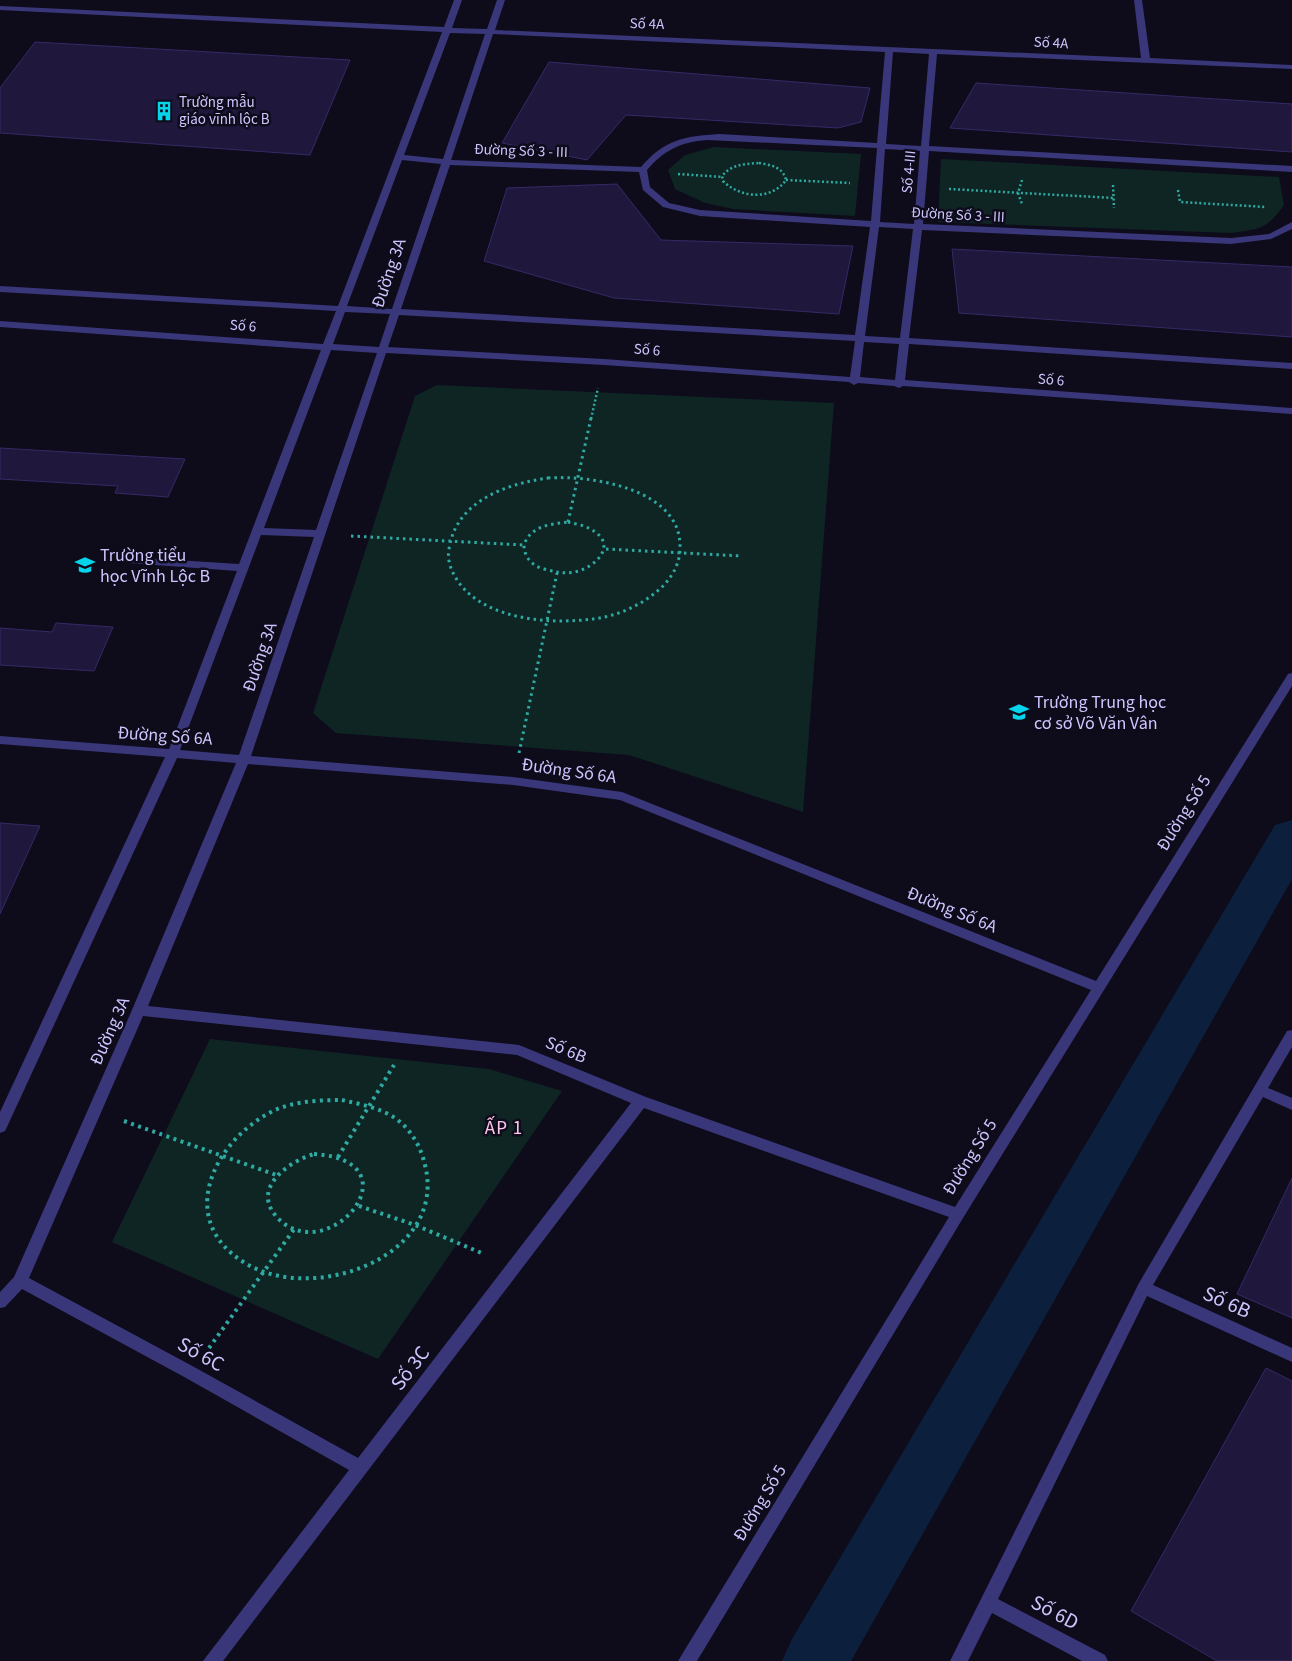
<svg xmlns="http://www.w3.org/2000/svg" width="1292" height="1661" font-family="'Source Sans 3',sans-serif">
<rect width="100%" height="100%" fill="#0e0b1b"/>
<path fill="#0e2524" d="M714 147 861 154 855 216 733 209 705 203 675 189 668 170 685 155Z
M941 159 1279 177 1284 205C1266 230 1260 229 1231 233L938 222Z
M437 385 834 403 803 812 629 755 336 733 313 713 415 396Z
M210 1039 489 1069 562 1091 378 1359 112 1242Z"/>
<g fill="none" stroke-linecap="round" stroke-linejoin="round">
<path fill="#0c203e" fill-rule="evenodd" d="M1292 820V879L851 1661H782L792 1639 1275 825Z"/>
</g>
<path fill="#1f183c" stroke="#362a67" d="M35 42 350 60 310 155 0 133V88Z
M549 62 870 88 861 122 838 128 626 115 587 160 502 143Z
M976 83 1292 104V152L950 128Z
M617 184 661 240 853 246 839 314 614 298 484 261 507 188Z
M952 249 1292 267V337L959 313Z
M0 448 185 459 168 497 115 493 118 486 0 479Z
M56 623 113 627 94 671 0 665V628L52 632Z
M0 823 40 826 0 914Z
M1292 1178V1318L1237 1294Z
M1266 1368 1292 1381V1661H1217L1131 1611Z"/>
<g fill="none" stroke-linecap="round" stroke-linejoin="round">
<path stroke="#2faaa2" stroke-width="2.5" stroke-dasharray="2 2.5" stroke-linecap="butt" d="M759 163C771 165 783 167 786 180 771 201 740 198 723 181L722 176C732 164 745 164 759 163Z
M678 174 723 177
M786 180 850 183
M1022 180 1018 193 1022 204
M1113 185 1114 208
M949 189 1114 198
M1178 190 1180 202 1266 207
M591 419 598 388"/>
<path stroke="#2faaa2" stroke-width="3" stroke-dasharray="2.5 4" stroke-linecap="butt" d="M548 478C592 475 682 489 680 548 680 564 672 577 661 588 642 605 618 616 593 619 553 624 499 621 467 592 456 581 446 565 449 549 456 501 506 484 548 478Z
M568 522C575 524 584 525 590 529 619 543 597 567 575 572 564 574 555 572 544 569 532 566 524 557 524 545 530 526 551 524 568 522Z
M568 522 591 418
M351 536 523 545
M606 549 742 556
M519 753 557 573"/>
<path stroke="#2faaa2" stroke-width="4" stroke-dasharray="3 4.5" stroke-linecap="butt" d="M342 1100C360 1104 380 1108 395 1118 411 1129 421 1147 425 1165 448 1257 313 1305 245 1263 174 1220 214 1139 275 1110 296 1101 320 1100 342 1100Z
M124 1121 276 1175
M314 1154C417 1161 333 1264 282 1222 247 1192 285 1163 314 1154Z
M338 1157 394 1065
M359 1206 415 1225 484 1254
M209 1348 295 1228"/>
<path fill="#393779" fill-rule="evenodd" d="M454 0H462L452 28 487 29 497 0H505L495 30 1141 58 1134 0H1142L1150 58 1292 65V69L937 54 929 146 1292 166V172L929 151 923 224 1231 238 1269 234 1292 222V229L1271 239 1231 244 922 230 909 338 1292 363V369L909 344 905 380 1292 408V414L903 386 899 388 894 386 858 383 854 385 849 382 604 365 386 353 251 756 513 777 622 792 1096 981 1288 674 1292 673V686L963 1218 697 1661H678L949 1217 644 1108 223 1661H203L349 1470 186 1378 22 1289 5 1307 0 1308V1292L14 1277 132 1010 236 763 177 758 7 1127 5 1131 0 1133V1112L165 757 0 744V736L169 749 237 571 128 563 123 560 128 557 239 564 321 350 0 327V321L323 344 336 311 0 292V286L338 306 442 32 0 10V6L444 27ZM450 33 485 34 443 159 404 155ZM493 34 885 52 877 143 719 134C684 136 664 140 641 167L451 160ZM893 52 929 54 921 146 886 144ZM707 140 877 148 871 221 700 210 669 203 650 187 647 170C664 150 681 142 707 140ZM885 149 920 151 914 224 880 222ZM402 160 441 164 392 309 347 306ZM450 165 639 172 643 190 663 207 700 216 870 227 855 335 401 309ZM879 227 913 229 900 338 865 336ZM345 312 390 314 379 347 333 344ZM399 315 855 341 850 377 604 359 388 347ZM864 342 899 344 895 380 860 377ZM331 350 377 353 316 530 264 528ZM261 535 314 537 239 755 180 750ZM248 764 513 785 620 800 1091 990 955 1207 646 1097 519 1045 148 1006ZM143 1016 517 1055 631 1103 358 1458 196 1368 29 1278Z
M1292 1030V1047L1268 1088 1292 1098V1110L1263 1097 1153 1285 1292 1348V1362L1147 1296 998 1599 1105 1655 1108 1661H1082L992 1613 968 1661H950L1139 1283 1287 1031Z"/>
</g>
<defs>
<symbol id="building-bare" viewBox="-9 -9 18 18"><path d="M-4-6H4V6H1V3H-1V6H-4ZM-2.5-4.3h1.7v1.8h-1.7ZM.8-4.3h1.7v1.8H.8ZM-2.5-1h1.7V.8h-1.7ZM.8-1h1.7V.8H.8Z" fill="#05d4eb" stroke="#0e0b1b" stroke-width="2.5" paint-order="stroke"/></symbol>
<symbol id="school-bare" viewBox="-9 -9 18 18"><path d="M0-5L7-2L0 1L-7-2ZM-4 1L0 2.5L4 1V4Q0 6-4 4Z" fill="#05d4eb" stroke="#0e0b1b" stroke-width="2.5" paint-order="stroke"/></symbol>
</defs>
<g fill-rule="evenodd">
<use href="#building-bare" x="150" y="97" width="28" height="28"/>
<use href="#school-bare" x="71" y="551" width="28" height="28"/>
<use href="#school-bare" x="1005" y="698" width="28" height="28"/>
</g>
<g text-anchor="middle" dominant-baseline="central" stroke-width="5" stroke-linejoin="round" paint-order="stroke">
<g font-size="15" fill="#cdc6fe" stroke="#0e0b1b">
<text transform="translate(647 24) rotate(2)">Số 4A</text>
<text transform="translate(1051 43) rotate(3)">Số 4A</text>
<text transform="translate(521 151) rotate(2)">Đường Số 3 - III</text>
<text transform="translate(909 172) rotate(-85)">Số 4-III</text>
<text transform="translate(958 215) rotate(3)">Đường Số 3 - III</text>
<text transform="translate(243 326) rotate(4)">Số 6</text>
<text transform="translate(647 350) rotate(4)">Số 6</text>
<text transform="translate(1051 380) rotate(4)">Số 6</text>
</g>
<g font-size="15" fill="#cdc6fe" stroke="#0e0b1b" text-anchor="start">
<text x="179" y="102">Trường mẫu<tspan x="179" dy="17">giáo vĩnh lộc B</tspan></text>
</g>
<g font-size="18" fill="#cdc6fe" stroke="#0e0b1b">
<text transform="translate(389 273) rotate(-71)">Đường 3A</text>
<text transform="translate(260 657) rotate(-71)">Đường 3A</text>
<text transform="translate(165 736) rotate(4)">Đường Số 6A</text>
<text transform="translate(569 771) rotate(8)">Đường Số 6A</text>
<text transform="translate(1184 813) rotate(-58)">Đường Số 5</text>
<text transform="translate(952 910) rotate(22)">Đường Số 6A</text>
<text transform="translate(110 1031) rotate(-66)">Đường 3A</text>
<text transform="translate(566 1050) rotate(23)">Số 6B</text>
<text transform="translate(970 1157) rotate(-58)">Đường Số 5</text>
<text transform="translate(760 1503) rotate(-59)">Đường Số 5</text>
</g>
<g font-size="18" fill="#cdc6fe" stroke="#0e0b1b" text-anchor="start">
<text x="100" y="555">Trường tiểu<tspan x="100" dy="21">học Vĩnh Lộc B</tspan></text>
<text x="1034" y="702">Trường Trung học<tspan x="1034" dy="21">cơ sở Võ Văn Vân</tspan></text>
</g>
<g font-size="19" letter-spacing="1" fill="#fec8ea" stroke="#0e0b1b">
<text x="504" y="1128">ẤP 1</text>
</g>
<g font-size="21" fill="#cdc6fe" stroke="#0e0b1b">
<text transform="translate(1227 1302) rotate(24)">Số 6B</text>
<text transform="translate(201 1354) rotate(29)">Số 6C</text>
<text transform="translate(410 1368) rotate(-53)">Số 3C</text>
<text transform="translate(1055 1612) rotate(28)">Số 6D</text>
</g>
</g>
</svg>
